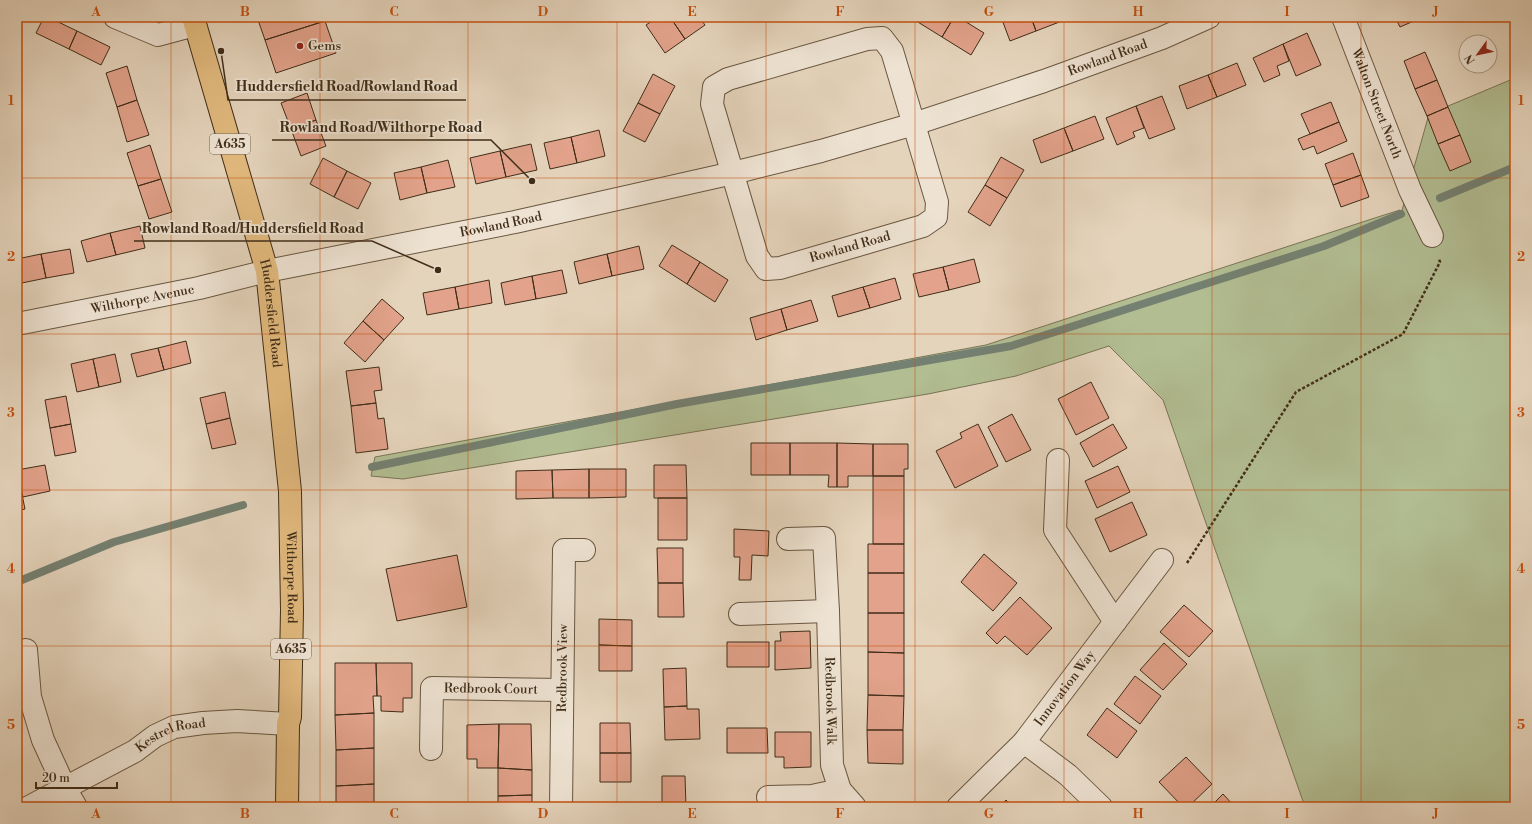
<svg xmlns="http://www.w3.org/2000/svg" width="1532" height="824" font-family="'Libre Bodoni',serif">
<rect width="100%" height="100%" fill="#e5d4bc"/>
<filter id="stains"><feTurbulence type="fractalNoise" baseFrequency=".005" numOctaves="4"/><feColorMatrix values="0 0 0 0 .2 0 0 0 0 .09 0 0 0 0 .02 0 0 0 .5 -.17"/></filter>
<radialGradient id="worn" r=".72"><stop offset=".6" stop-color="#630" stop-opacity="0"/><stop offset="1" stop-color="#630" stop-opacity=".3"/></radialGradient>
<path fill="#b2bd92" stroke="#797555" d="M1515 78V807H1305L1163 400 1109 346 1016 376 928 394 403 479 371 476 375 457 986 345 1381 216 1400 210 1401 214 1429 114Z"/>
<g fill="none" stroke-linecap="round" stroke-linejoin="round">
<path stroke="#748071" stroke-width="8" d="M1440 198 1515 167
M372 467 677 404 1011 346 1324 246 1401 214
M17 582 114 542 243 505"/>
</g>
<path fill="#e2a28b" stroke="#402d18" d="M44 17H48L77 31 69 49 36 33Z
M257 17H334V18L265 40Z
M658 17H670L685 39 665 53 646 25Z
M670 17H699L705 25 685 39Z
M914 17H954L942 37 913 19Z
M954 17H958L984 33 971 55 942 37Z
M1001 17H1031L1036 31 1010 41Z
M1031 17H1061L1062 21 1036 31Z
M1395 17H1423L1400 27Z
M325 21 336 53 276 73 265 40Z
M77 31 110 47 101 65 69 49Z
M1307 33 1321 65 1296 76 1283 44Z
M1283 44 1289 61 1277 66 1280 75 1264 82 1253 58Z
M1425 52 1437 80 1415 89 1404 61Z
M1237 63 1246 85 1217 97 1208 75Z
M127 66 137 100 117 107 106 73Z
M653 74 675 86 660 114 638 103Z
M1208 75 1217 97 1187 109 1179 86Z
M1437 80 1448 107 1427 116 1415 89Z
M307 93 316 120 291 129 281 103Z
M1162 96 1175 129 1149 139 1136 106Z
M137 100 149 135 127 142 117 107Z
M1331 102 1339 122 1310 134 1301 114Z
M638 103 660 114 645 142 623 131Z
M1136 106 1144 128 1133 132 1135 137 1117 145 1106 118Z
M1448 107 1460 135 1438 144 1427 116Z
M1095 116 1104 139 1073 151 1064 128Z
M316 120 326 146 301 156 291 129Z
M1339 122 1347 141 1317 154 1314 146 1303 150 1298 139Z
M1064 128 1073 151 1041 163 1033 140Z
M599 130 605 156 577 163 571 137Z
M1460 135 1471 162 1450 171 1438 144Z
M571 137 577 163 550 169 544 143Z
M531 144 537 170 506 177 500 151Z
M150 145 161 179 138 186 127 153Z
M500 151 506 177 476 184 470 158Z
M1353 153 1361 175 1333 185 1325 164Z
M1001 157 1024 170 1007 198 985 185Z
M323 158 347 171 334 197 310 184Z
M448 160 455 187 427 193 421 167Z
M421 167 427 193 400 200 394 173Z
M347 171 371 183 358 209 334 197Z
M1361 175 1369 197 1341 207 1333 185Z
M161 179 172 212 149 219 138 186Z
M985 185 1007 198 990 226 968 212Z
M140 226 145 248 116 255 110 233Z
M110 233 116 255 87 262 81 241Z
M672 245 700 262 687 284 659 266Z
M639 246 644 269 612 276 607 254Z
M70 249 74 273 46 278 41 254Z
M41 254 46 278 17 284V259Z
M607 254 612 276 579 284 574 262Z
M974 259 980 282 949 290 943 267Z
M700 262 728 280 715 302 687 284Z
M943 267 949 290 919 297 913 274Z
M562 270 567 293 536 299 532 276Z
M532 276 536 299 505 305 501 283Z
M895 278 901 299 870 308 863 287Z
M489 280 492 303 459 309 455 287Z
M455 287 459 309 427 315 423 293Z
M863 287 870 308 838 317 832 296Z
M382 299 404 318 384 340 363 321Z
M811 300 818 321 787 330 781 309Z
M781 309 787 330 756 340 750 318Z
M363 321 384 340 365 362 344 343Z
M186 341 191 363 164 370 158 348Z
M158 348 164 370 137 377 131 354Z
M115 354 121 382 99 387 93 359Z
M93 359 99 387 77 392 71 364Z
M379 367 382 390 374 391 376 403 351 406 346 371Z
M1091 382 1109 418 1076 435 1058 399Z
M225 392 230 418 206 424 200 398Z
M66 396 71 424 50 428 45 400Z
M376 403 378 419 384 418 388 449 356 453 351 406Z
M1012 414 1031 450 1006 462 988 427Z
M230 418 236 444 212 449 206 424Z
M71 424 76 452 55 456 50 428Z
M978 424 998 466 955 488 936 451 962 438 960 433Z
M1113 424 1127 448 1093 467 1080 443Z
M751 443H790V475H751Z
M790 443H837V487H828L829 475H790Z
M837 443 873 444V476H848V487H837Z
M873 444H908V469H904V476H873Z
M45 465 50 491 23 497 17 470Z
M654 465H686L687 498H654Z
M1118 466 1130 492 1097 508 1085 481Z
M589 469H626V497L589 498Z
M589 469V498H553L552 470Z
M17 470 25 509 17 511Z
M552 470 553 498 516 499V471Z
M873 476H904V544H873Z
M658 498H687V540H658Z
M1132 502 1147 535 1110 552 1095 519Z
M734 529 769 531 768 556 752 555 751 580H739L740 557H734Z
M868 544H904V573H868Z
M657 548H683V583H658Z
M984 554 1017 583 993 611 961 582Z
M457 555 467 607 397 621 386 569Z
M868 573H904V613H868Z
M658 583H683L684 617H658Z
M1020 597 1052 628 1027 655 1005 636 997 644 986 633Z
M1184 605 1213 631 1189 657 1160 632Z
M868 613H904V653L868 652Z
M599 619 632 620V646L599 645Z
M810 631 811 668 775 670V641H781L780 632Z
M727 642H769V667H727Z
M1164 643 1187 664 1163 690 1140 670Z
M599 645 632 646V671H599Z
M868 652 904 653V696L868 695Z
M335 663H376L377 696H373L374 713 335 715Z
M376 663H412V698H403V712L381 711V696H377Z
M686 668 687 706 664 707 663 669Z
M1135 676 1161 696 1140 724 1114 704Z
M868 695 904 696 903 730H867Z
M687 706V709H699L700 739 665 740 664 707Z
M1107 708 1137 731 1117 758 1087 735Z
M374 713V748L336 750 335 715Z
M600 723H630L631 753H600Z
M499 724H531L532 770 498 768Z
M499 724 498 768H477V759H467V725Z
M727 728H767L768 753H727Z
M867 730H903V764L868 763Z
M775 732H811V767L784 768V757H775Z
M374 748V784L336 786V750Z
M600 753H631V782H600Z
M1186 757 1212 784 1188 807H1183L1159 782Z
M498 768 532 770V795L498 796Z
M662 776H685L686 807H662Z
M374 784V807H336V786Z
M1223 794 1235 807H1210Z
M532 795V807H498V796Z
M1006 800 1013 807H1000Z"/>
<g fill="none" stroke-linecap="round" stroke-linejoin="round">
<defs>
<g id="minor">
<path d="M115 17 158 35 195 25"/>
<path id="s1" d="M1343 17 1410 190 1432 236"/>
<path d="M882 38 892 51 937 202 936 217 923 226 780 268 766 269 757 256 712 104 714 87 728 79 867 39Z"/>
<path id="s2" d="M17 324 199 288 267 271 515 222 733 173 821 151 914 124 1044 81 1162 38 1209 17"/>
<path d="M1058 460 1055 530 1115 622"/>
<path id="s3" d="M788 539 824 538 828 611 832 765 840 790 855 807"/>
<path d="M740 614 828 611"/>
<path d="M26 650 30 697 43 740 65 788 76 807"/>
<path d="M1024 742 1068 775 1101 807"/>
<path id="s4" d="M431 749 432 688 562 690"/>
<path d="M768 797 812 796 840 790"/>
<path id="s5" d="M29 807 135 751 155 736 174 727 203 723 237 721 288 724"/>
<path id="s6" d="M561 807 564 550H584"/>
<path id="s7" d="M958 807 1024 742 1162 560"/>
</g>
<g id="highway">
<path id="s8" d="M193 17 267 271 290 491 292 610 290 717 288 724 287 807"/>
</g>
</defs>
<use href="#minor" stroke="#695741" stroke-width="24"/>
<use href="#highway" stroke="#402d18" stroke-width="24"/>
<path stroke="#402d18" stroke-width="2.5" stroke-dasharray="3 2" stroke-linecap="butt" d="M1187 563 1296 392 1403 334 1440 262 1439 259"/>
<use href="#minor" stroke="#eee3d3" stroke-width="22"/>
<use href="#highway" stroke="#e2ba7e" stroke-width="22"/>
</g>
<path fill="none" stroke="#c6500e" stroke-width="1" stroke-opacity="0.55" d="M171 17V807M320 17V807M468 17V807M617 17V807M766 17V807M915 17V807M1064 17V807M1212 17V807M1361 17V807M17 178H1515M17 334H1515M17 490H1515M17 646H1515"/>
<circle fill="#8f2418" stroke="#eee3d3" stroke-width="1.5" cx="300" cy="46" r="4"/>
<g text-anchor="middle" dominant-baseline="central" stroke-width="3.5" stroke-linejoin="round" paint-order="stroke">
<g fill="#eee3d3" stroke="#746450" stroke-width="1">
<rect x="210" y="134" width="40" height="20" rx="3"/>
<rect x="271" y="639" width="40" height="20" rx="3"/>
</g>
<g font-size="12" font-weight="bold" fill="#402d18">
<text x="230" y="144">A635</text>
<text x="291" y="649">A635</text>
</g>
<g font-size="13" fill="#402d18" stroke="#eee3d3" text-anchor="start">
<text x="308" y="46">Gems</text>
</g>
<g font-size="13" fill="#402d18" stroke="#eee3d3">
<text stroke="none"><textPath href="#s2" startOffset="1124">Rowland Road</textPath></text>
<text stroke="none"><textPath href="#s1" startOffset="93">Walton Street North</textPath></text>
<text stroke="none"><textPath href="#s2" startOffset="494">Rowland Road</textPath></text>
<text transform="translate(850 247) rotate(-16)">Rowland Road</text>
<text stroke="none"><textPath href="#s2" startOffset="128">Wilthorpe Avenue</textPath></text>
<text stroke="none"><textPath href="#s8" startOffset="307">Huddersfield Road</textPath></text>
<text stroke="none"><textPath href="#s8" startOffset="572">Wilthorpe Road</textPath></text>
<text stroke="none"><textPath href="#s6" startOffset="139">Redbrook View</textPath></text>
<text stroke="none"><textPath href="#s7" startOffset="160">Innovation Way</textPath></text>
<text stroke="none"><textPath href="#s4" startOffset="120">Redbrook Court</textPath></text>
<text stroke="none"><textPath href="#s3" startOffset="199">Redbrook Walk</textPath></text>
<text stroke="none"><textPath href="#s5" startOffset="160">Kestrel Road</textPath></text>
</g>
</g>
<path fill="none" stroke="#402d18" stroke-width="1.5" d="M221 51L228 100H466M532 181L491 140H272M438 270L372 241H134"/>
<g fill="#402d18" stroke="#eee3d3" stroke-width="1.5">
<circle cx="221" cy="51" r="4"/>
<circle cx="532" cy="181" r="4"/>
<circle cx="438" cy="270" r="4"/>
</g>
<g font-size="14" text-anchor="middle" font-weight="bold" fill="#402d18" stroke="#eee3d3" stroke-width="3.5" stroke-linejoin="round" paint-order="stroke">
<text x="347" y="91">Huddersfield Road/Rowland Road</text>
<text x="381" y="132">Rowland Road/Wilthorpe Road</text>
<text x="253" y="233">Rowland Road/Huddersfield Road</text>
</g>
<rect width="1532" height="824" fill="none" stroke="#e5d4bc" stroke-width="44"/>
<g transform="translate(1478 54) rotate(237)"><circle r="19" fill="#eee3d3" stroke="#a89a88"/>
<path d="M0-3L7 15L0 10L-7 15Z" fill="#8f2418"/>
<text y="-6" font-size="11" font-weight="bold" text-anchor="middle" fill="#402d18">N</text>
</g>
<path d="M36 782v6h81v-6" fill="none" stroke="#402d18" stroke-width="2"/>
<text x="42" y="782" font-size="12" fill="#402d18" stroke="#eee3d3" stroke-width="3" paint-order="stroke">20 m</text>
<rect x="22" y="22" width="1488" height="780" fill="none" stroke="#c6500e" stroke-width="1.5"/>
<g font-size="13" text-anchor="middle" font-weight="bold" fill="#c6500e">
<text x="96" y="16">A</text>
<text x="245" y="16">B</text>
<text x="394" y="16">C</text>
<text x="543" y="16">D</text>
<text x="692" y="16">E</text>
<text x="840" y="16">F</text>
<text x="989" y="16">G</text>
<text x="1138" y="16">H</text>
<text x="1287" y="16">I</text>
<text x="1436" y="16">J</text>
<text x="11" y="105">1</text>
<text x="1521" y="105">1</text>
<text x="11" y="261">2</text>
<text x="1521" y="261">2</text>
<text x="11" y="417">3</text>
<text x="1521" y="417">3</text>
<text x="11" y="573">4</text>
<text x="1521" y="573">4</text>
<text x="11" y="729">5</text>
<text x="1521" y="729">5</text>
<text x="96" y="818">A</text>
<text x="245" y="818">B</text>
<text x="394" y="818">C</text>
<text x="543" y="818">D</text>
<text x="692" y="818">E</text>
<text x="840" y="818">F</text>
<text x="989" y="818">G</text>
<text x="1138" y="818">H</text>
<text x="1287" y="818">I</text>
<text x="1436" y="818">J</text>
</g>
<rect width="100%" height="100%" filter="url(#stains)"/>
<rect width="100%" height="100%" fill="url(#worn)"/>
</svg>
